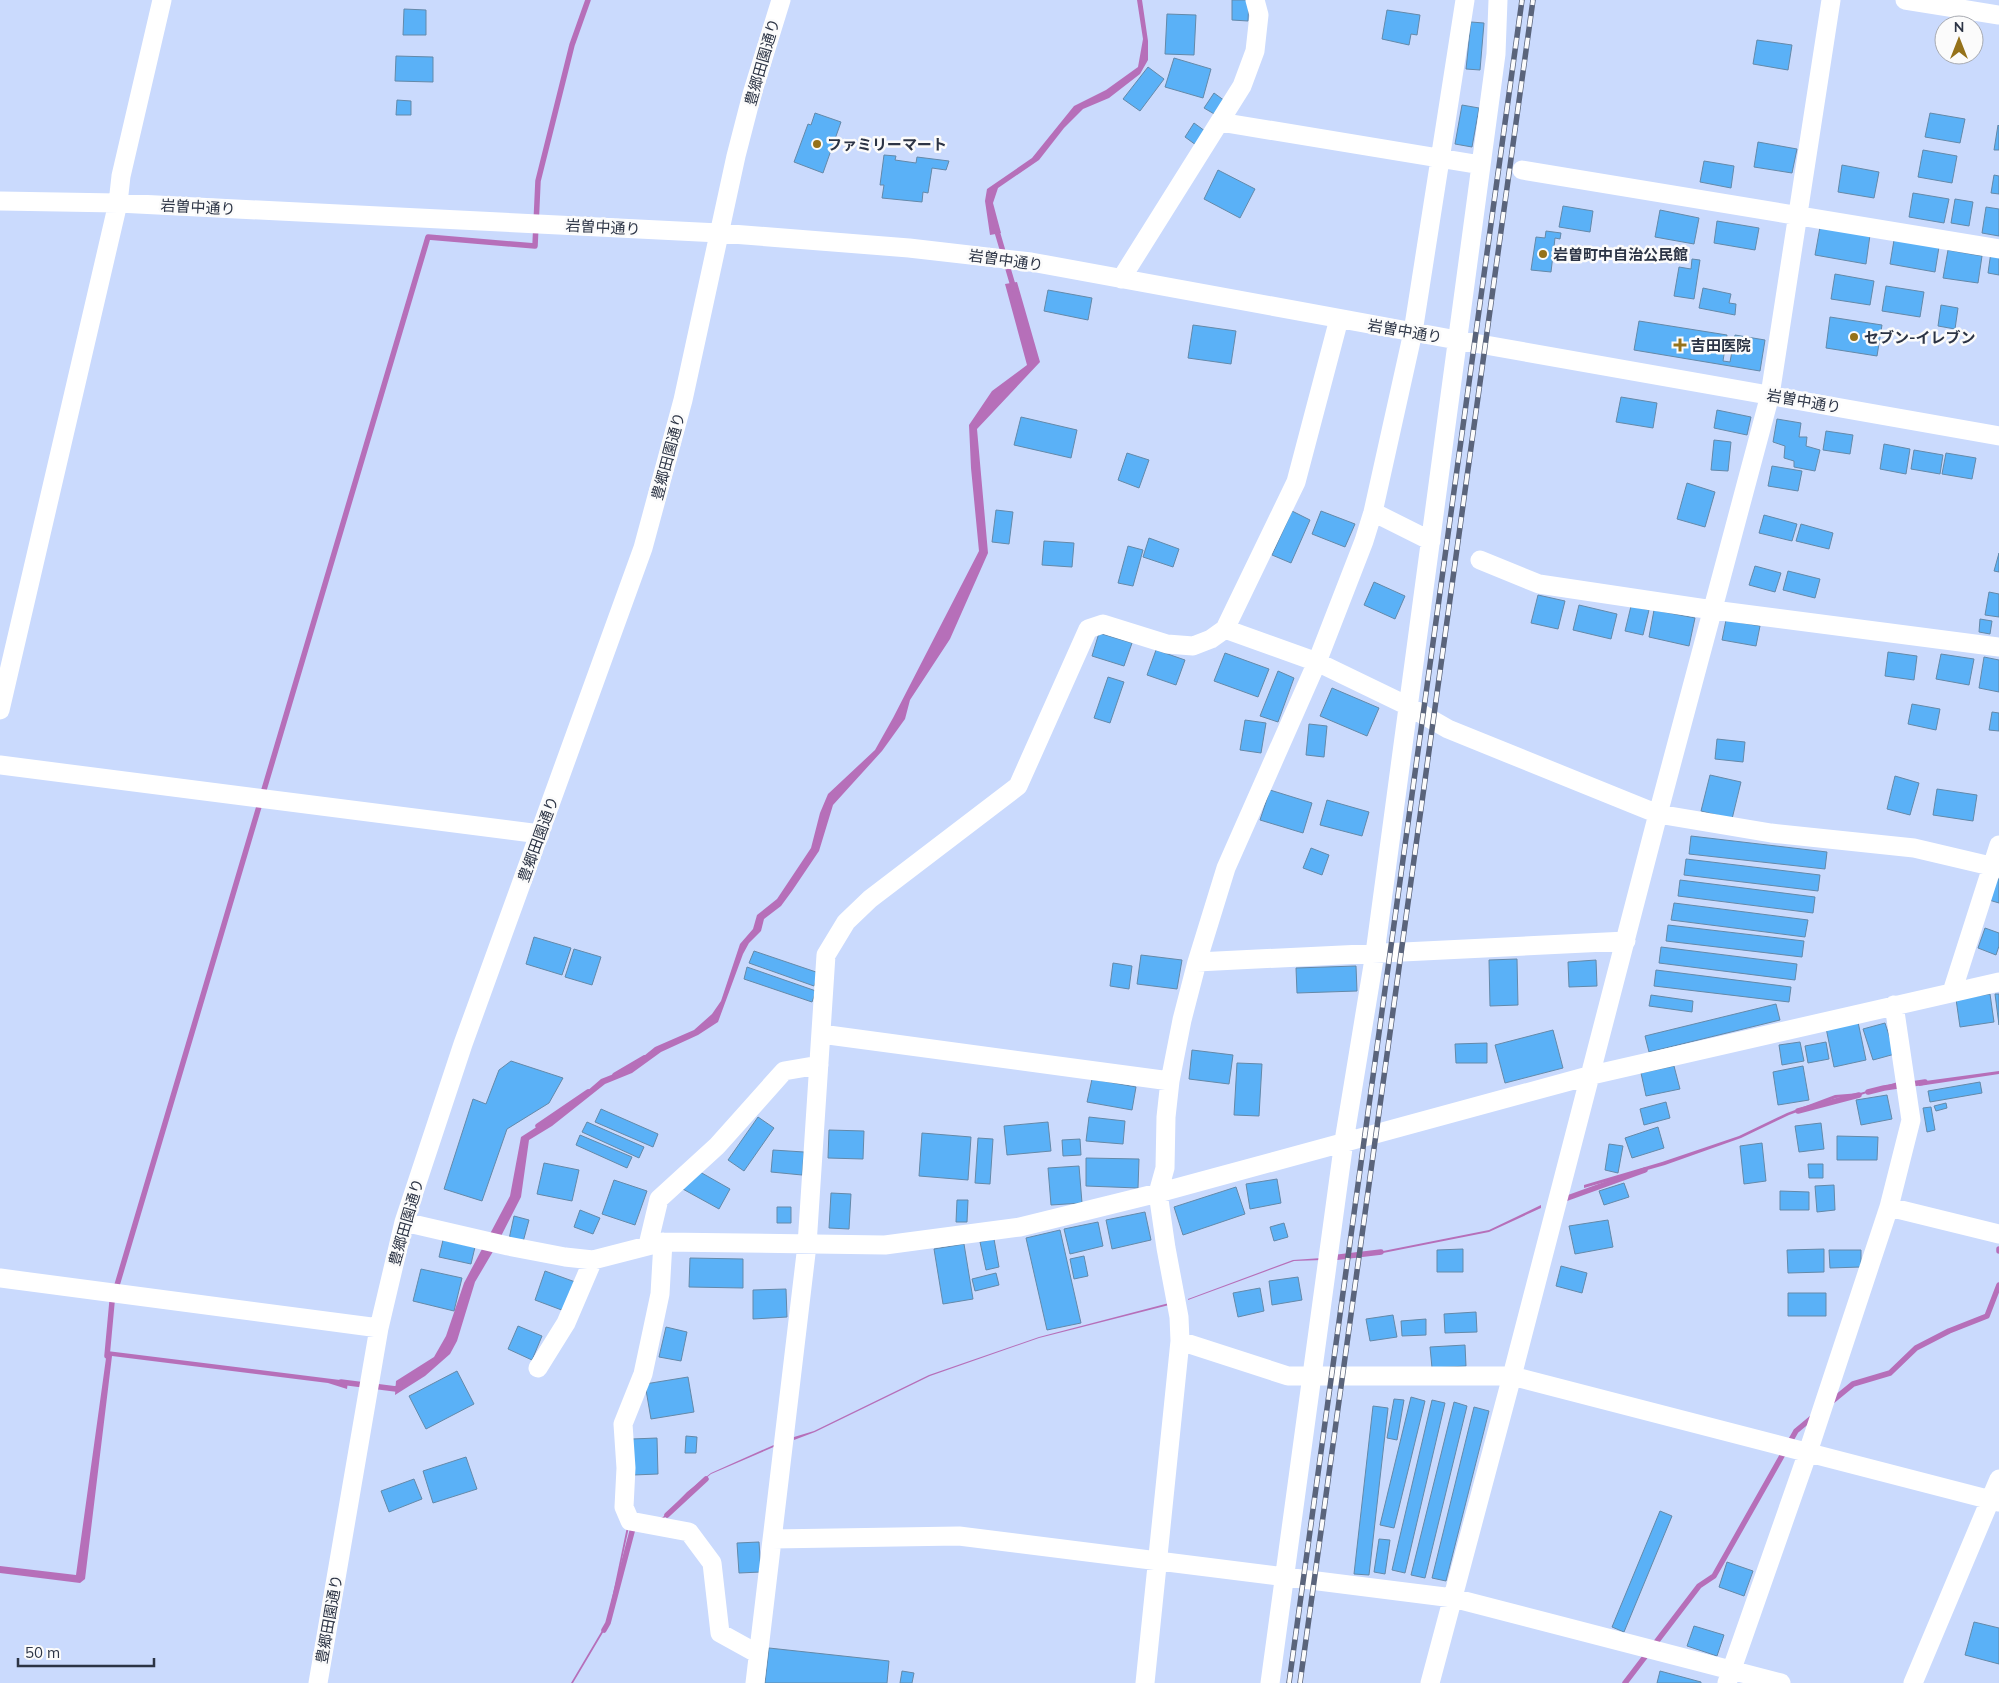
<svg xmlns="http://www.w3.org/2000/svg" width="1999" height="1683" font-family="Mulish,'Noto Sans JP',sans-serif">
<rect width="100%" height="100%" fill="#cadafd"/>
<path fill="#b66fb9" d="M1137 0H1142L1148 41V60L1140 74 1109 98 1083 109 1064 128 1039 160 998 188 993 203 1001 233 990 235 985 201 987 189 1032 158 1074 106 1106 90 1138 67 1143 39Z
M1017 282 1040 362 977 429 988 553 950 639 910 700 905 719 882 751 833 805 819 851 792 891 781 906 764 919 761 931 749 943 743 954 718 1022 698 1035 661 1052 632 1073 605 1084 552 1126 529 1140 521 1197 495 1248 475 1282 457 1341 450 1354 425 1376 395 1395 396 1381 434 1357 446 1336 464 1283 510 1196 521 1137 571 1105 601 1079 629 1068 655 1047 694 1030 712 1014 721 1001 740 944 753 929 757 915 777 899 811 848 820 813 828 794 875 750 893 718 979 551 971 468 969 425 992 391 1027 365 1005 284Z
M1999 1071V1074L1919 1086 1918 1082Z
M1898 1082 1899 1085 1884 1087 1861 1095 1836 1098 1789 1115 1741 1138 1665 1165 1584 1188V1185L1662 1162 1739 1136 1787 1113 1835 1095 1860 1093Z
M1541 1205V1208L1489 1232 1373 1255V1253L1489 1230Z
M1322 1258V1260L1294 1261 1188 1300V1299L1293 1260Z
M1173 1302V1304L1039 1338 930 1376 815 1432 794 1440V1437L814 1431 929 1375 1039 1337Z
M107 1351 348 1381 347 1389 328 1383 112 1356 85 1579 80 1583 0 1573V1566L76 1575Z
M776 1444V1446L711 1474 688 1493 664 1518 659 1519 663 1517 687 1492 711 1473Z
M627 1527H629L608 1624 573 1683H571L607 1622Z"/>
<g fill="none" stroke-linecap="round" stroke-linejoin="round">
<path stroke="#b66fb9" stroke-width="5.5" d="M996 228 1014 289
M615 1075 644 1058
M1868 1092 1884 1088 1925 1082
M1798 1111 1859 1095
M538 1126 588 1092
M1562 1200 1645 1170
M1999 1249V1251
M1331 1258 1381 1252
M107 1356 112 1302 428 237 535 246 538 181 572 45 588 0
M341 1382 396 1389 400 1386
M1831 1402 1853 1384 1890 1373 1916 1348 1949 1331 1987 1316 1999 1285
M667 1515 706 1479
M604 1630 608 1623 634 1524
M1625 1683 1699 1586 1714 1576 1796 1431 1814 1416"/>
</g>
<path fill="#5ab1f7" stroke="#6489a9" d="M1232 0H1249L1248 21 1232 20Z
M404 9 426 10V35H403Z
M1387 10 1420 15 1417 35 1411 34 1409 45 1382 39Z
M1167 14 1196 15 1194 55 1165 54Z
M1471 22 1484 23 1480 70 1466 69Z
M1757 40 1792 45 1788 70 1753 64Z
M396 56 433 57V82L395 81Z
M1174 58 1211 69 1203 98 1165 87Z
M1148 67 1164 79 1140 111 1123 99Z
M1214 93 1225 101 1216 115 1204 108Z
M397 100 411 101V115H396Z
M1462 105 1479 108 1472 147 1455 144Z
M815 113 841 122 823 173 794 162 808 124 811 125Z
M1930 113 1965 119 1960 143 1925 137Z
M1194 123 1205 131 1196 145 1185 137Z
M1998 125 1999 126V150H1994Z
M1758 142 1797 149 1792 173 1754 167Z
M1923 150 1957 156 1952 183 1918 177Z
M884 155 896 156 895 160 916 163 917 157 949 161 946 170 932 168 928 193 923 192 922 202 882 198 884 185H880Z
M1704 161 1734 166 1731 188 1700 182Z
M1842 165 1879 172 1874 198 1838 192Z
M1218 170 1255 189 1240 218 1204 199Z
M1994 175 1999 176V194L1991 193Z
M1913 193 1949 199 1944 223 1909 217Z
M1955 199 1973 202 1969 226 1951 223Z
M1563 206 1593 211 1590 232 1559 227Z
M1986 207 1999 209V236L1982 233Z
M1660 210 1699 218 1694 244 1655 237Z
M1717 221 1759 228 1755 250 1714 243Z
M1820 227 1870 235 1866 264 1815 255Z
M1546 231 1561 233 1560 239 1555 238 1551 272 1531 270 1536 237 1545 238Z
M1894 240 1939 247 1935 272 1890 264Z
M1948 250 1982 256 1978 283 1943 278Z
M1991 252 1999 254V275L1988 273Z
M1692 259 1700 260 1694 299 1674 296 1679 267 1691 269Z
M1835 274 1874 281 1870 305 1831 299Z
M1886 286 1924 292 1920 317 1882 311Z
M1703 288 1731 294 1729 303 1736 304 1735 315 1699 308Z
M1048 290 1092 298 1088 320 1044 311Z
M1941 305 1958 308 1955 329 1938 326Z
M1830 317 1882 325 1877 356 1826 348Z
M1639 321 1727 335 1723 361 1730 362 1735 335 1765 340 1760 371 1634 350Z
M1193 325 1236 331 1231 364 1188 358Z
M1621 397 1657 403 1653 428 1616 422Z
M1717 410 1751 417 1747 435 1714 428Z
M1021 417 1077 430 1071 458 1014 445Z
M1777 419 1801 423 1799 437H1807L1806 446 1820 450 1815 471 1794 467V461L1784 458 1785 446 1773 442Z
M1826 431 1853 435 1850 454 1823 450Z
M1714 440 1731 442 1728 471 1711 470Z
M1884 444 1910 449 1906 474 1880 469Z
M1914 450 1943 455 1940 474 1911 469Z
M1127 453 1149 460 1139 488 1118 480Z
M1946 453 1976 458 1972 479 1942 474Z
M1772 466 1802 471 1798 491 1768 486Z
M1687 483 1715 492 1705 527 1677 519Z
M996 510 1013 512 1009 544 992 542Z
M1292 511 1310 520 1291 563 1272 555Z
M1321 511 1355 524 1345 547 1312 534Z
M1764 515 1797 524 1792 541 1759 533Z
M1801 524 1833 533 1829 549 1796 541Z
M1149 538 1179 549 1173 567 1143 557Z
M1044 541 1074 543 1072 567 1042 565Z
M1128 546 1143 550 1133 586 1118 583Z
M1999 553V572L1994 571Z
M1755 566 1781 573 1775 592 1749 585Z
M1788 571 1820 579 1815 598 1783 590Z
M1374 582 1405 596 1395 619 1364 605Z
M1989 592 1999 594V617L1985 615Z
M1538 595 1565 601 1558 629 1531 623Z
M1579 605 1617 614 1611 639 1573 630Z
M1631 606 1649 610 1643 635 1625 631Z
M1654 610 1695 618 1689 646 1649 637Z
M1980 619 1992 621 1990 634 1979 632Z
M1726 620 1760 626 1756 646 1722 640Z
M1099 633 1132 643 1124 666 1092 656Z
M1156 650 1185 660 1176 685 1147 675Z
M1888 652 1917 656 1914 680 1885 676Z
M1225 653 1269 669 1258 697 1214 681Z
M1941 654 1974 659 1969 685 1936 679Z
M1984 657 1999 660V692L1979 688Z
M1278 671 1294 678 1278 722 1260 716Z
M1108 677 1124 682 1110 723 1094 718Z
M1332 688 1379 708 1367 736 1320 716Z
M1912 704 1940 709 1936 730 1908 724Z
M1992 712 1999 713V731L1989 730Z
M1245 720 1266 723 1261 753 1240 750Z
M1309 724 1327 726 1324 757 1306 755Z
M1717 739 1745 742 1743 762 1715 759Z
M1710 775 1741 782 1732 819 1701 811Z
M1895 776 1919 783 1910 815 1887 809Z
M1937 789 1977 795 1973 821 1933 815Z
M1270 790 1312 803 1303 833 1260 820Z
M1327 800 1369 812 1362 836 1320 825Z
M1691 836 1827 852 1825 869 1689 854Z
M1311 848 1329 855 1322 875 1303 868Z
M1686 859 1820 875 1818 891 1684 875Z
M1995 878 1999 879V903L1989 900Z
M1680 880 1815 897 1813 913 1678 896Z
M1674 903 1808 920 1805 937 1671 920Z
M1668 925 1804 941 1802 957 1666 941Z
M1985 928 1999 933V946L1996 955 1978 948Z
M534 937 571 948 562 975 526 964Z
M1661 947 1797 964 1795 980 1659 963Z
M574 949 601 957 592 985 565 977Z
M754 951 819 973 814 986 749 963Z
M1141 955 1182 960 1177 989 1137 984Z
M1517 959 1518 1005 1490 1006 1489 960Z
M1596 960 1597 986 1569 987 1568 962Z
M1113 963 1132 966 1129 989 1110 986Z
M1356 966 1357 991 1297 993 1296 968Z
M747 967 816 991 812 1002 744 979Z
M1656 970 1791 987 1789 1002 1654 986Z
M1990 994 1994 1022 1960 1027 1956 999Z
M1995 994H1999V1025Z
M1651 995 1693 1001 1692 1012 1649 1006Z
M1776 1004 1780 1020 1649 1052 1645 1036Z
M1858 1022 1866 1060 1834 1067 1826 1028Z
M1885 1023 1895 1054 1873 1060 1863 1029Z
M1553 1030 1563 1068 1505 1083 1495 1045Z
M1800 1042 1804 1061 1782 1065 1779 1045Z
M1826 1042 1829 1059 1808 1063 1805 1046Z
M1487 1043V1063H1456L1455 1044Z
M1192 1050 1233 1055 1229 1084 1189 1079Z
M511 1061 563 1078 549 1103 507 1129 482 1201 444 1189 473 1099 486 1104 499 1070Z
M1237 1063 1262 1064 1259 1116 1234 1115Z
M1674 1066 1680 1089 1646 1096 1641 1073Z
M1803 1066 1809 1100 1778 1105 1773 1072Z
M1092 1079 1136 1087 1132 1110 1087 1102Z
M1980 1082 1982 1093 1930 1102 1928 1091Z
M1887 1095 1892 1119 1861 1125 1856 1100Z
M1666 1102 1670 1118 1644 1125 1640 1109Z
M1946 1103 1947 1108 1936 1111 1934 1106Z
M1931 1107 1935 1130 1927 1132 1923 1108Z
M601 1109 658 1134 653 1147 595 1122Z
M758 1117 774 1128 744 1171 728 1160Z
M1089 1117 1125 1121 1123 1144 1086 1141Z
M587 1122 644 1147 639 1158 582 1132Z
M1048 1122 1051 1151 1007 1155 1004 1126Z
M1821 1123 1824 1149 1799 1152 1795 1126Z
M1658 1127 1664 1148 1632 1158 1625 1138Z
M829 1130 864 1131 863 1159 828 1158Z
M922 1133 971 1137 968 1180 919 1176Z
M580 1135 632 1157 627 1168 576 1145Z
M1837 1136 1878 1137 1877 1160H1837Z
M978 1138 993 1139 990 1184 975 1183Z
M1080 1139 1081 1155 1063 1156 1062 1140Z
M1762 1143 1766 1181 1744 1184 1740 1146Z
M1609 1144 1623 1146 1618 1173 1605 1170Z
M773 1150 804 1152 802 1175 771 1172Z
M1086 1158 1139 1159 1138 1188 1086 1186Z
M544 1163 579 1170 572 1201 537 1194Z
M1808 1164H1823V1178H1809Z
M1079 1166 1082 1203 1051 1205 1048 1168Z
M693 1168 730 1189 719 1209 681 1188Z
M1277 1179 1281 1203 1250 1209 1246 1184Z
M614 1180 647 1191 635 1225 602 1214Z
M1624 1183 1629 1197 1604 1205 1599 1191Z
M1834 1185 1835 1210 1817 1212 1815 1186Z
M1236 1187 1245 1214 1183 1235 1174 1207Z
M1780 1191 1809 1192V1210H1780Z
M831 1193 851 1194 849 1229 829 1228Z
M957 1200H968L967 1222H956Z
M777 1207H791V1223H777Z
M580 1210 600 1218 593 1234 574 1227Z
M1145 1212 1151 1240 1112 1249 1106 1220Z
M514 1216 529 1220 523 1242 509 1239Z
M1608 1220 1613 1247 1575 1254 1569 1226Z
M1098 1222 1103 1246 1070 1254 1064 1229Z
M1284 1223 1288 1237 1274 1241 1270 1227Z
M1060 1230 1081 1323 1047 1330 1026 1238Z
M994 1239 999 1267 986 1270 980 1242Z
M443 1240 475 1247 471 1264 439 1257Z
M964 1244 973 1299 943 1304 934 1249Z
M1463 1249V1272H1437V1250Z
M1824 1249V1272L1788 1273 1787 1250Z
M1829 1250H1861V1267L1830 1268Z
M1084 1256 1088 1276 1074 1279 1070 1259Z
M690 1258 743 1259V1288L689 1287Z
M1561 1266 1587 1273 1582 1293 1556 1286Z
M421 1269 462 1278 454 1311 413 1301Z
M545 1271 578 1283 567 1312 535 1300Z
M996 1273 999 1285 975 1291 972 1279Z
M1298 1277 1302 1300 1272 1305 1269 1281Z
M1260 1288 1264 1311 1238 1317 1233 1293Z
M786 1289 787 1317 753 1319V1290Z
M1788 1293H1826V1316H1788Z
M1476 1312 1477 1332 1445 1333 1444 1314Z
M1393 1315 1397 1337 1370 1341 1366 1319Z
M1426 1319V1335L1402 1336 1401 1321Z
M518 1326 542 1336 532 1360 508 1349Z
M666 1327 687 1332 681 1361 659 1357Z
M1465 1345 1466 1366 1432 1368 1430 1347Z
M457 1371 474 1404 426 1429 409 1396Z
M688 1377 694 1412 651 1419 645 1384Z
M1411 1397 1425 1401 1394 1528 1380 1525Z
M1394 1399 1404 1400 1397 1440 1387 1438Z
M1432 1400 1445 1403 1405 1573 1392 1570Z
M1454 1402 1467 1406 1425 1578 1411 1575Z
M1373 1406 1388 1408 1369 1575 1354 1574Z
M1474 1407 1489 1411 1446 1581 1432 1578Z
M686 1436 697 1437 696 1453H685Z
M657 1438 658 1474 633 1475 632 1439Z
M466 1457 477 1489 433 1503 423 1471Z
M414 1479 422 1499 389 1512 381 1491Z
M1660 1511 1672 1516 1624 1632 1612 1627Z
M1379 1539 1390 1540 1385 1574 1374 1572Z
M759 1542 761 1572 739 1573 737 1543Z
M1727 1562 1753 1571 1744 1596 1719 1587Z
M1974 1622 1999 1628V1664L1965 1655Z
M1694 1626 1724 1635 1717 1656 1687 1646Z
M769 1648 889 1661 887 1683H765Z
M902 1671 914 1673 912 1683H900Z
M1660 1671 1701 1682V1683H1657Z"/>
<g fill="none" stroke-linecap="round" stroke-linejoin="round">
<path stroke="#fff" stroke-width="19" d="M1905 0 1999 15
M1220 122 1481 165
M1522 170 1999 249
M0 201 118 203 719 233 909 248 1031 262 1457 340 1999 436
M1121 279 1242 86 1255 51 1259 15 1255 0
M1373 512 1431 541
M1480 560 1539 584 1713 610 1999 647
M1225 629 1296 482 1339 319
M0 710 118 203 121 176 162 0
M0 765 540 834
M1197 962 1626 941
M1952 992 1999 845
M821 1034 1170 1081
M1889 1207 1999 1234
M404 1222 508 1246 565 1257 593 1260 663 1242 885 1245 1020 1227 1158 1193 1592 1075 1999 982
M663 1242 660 1294 643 1374 623 1424 626 1468 624 1507 630 1521 689 1532 712 1563 720 1633 758 1654
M648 1245 659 1199 717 1146 784 1071 819 1065
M0 1278 379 1328
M1180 1341 1288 1376H1512L1999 1502
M538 1368 566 1323 593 1260
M772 1539 959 1536 1453 1598 1781 1683
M318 1683 379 1328 404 1222 463 1044 643 548 683 400 736 156 752 94 781 0
M755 1683 807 1245 826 955 846 922 870 899 1018 786 1088 629 1103 624 1167 644 1193 646 1211 639 1225 629 1317 662 1408 706 1448 729 1658 814 1771 833 1914 848 1999 868
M1145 1683 1180 1341 1179 1317 1166 1248 1158 1193 1165 1168 1166 1117 1170 1081 1182 1020 1197 962 1226 868 1317 662 1364 541 1373 512 1413 332 1465 0
M1270 1683 1344 1141 1375 953 1496 54 1498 0
M1430 1683 1512 1376 1658 814 1770 395 1831 0
M1727 1683 1808 1452 1889 1207 1911 1120 1894 1005
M1913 1683 1999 1479"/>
<defs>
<path id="rail" d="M1289 1683 1522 0
M1300 1683 1533 0"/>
</defs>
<use href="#rail" stroke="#5a647b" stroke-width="5.5"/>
<use href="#rail" stroke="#fbfbfb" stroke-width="4" stroke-dasharray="11" stroke-linecap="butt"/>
</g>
<g fill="#95721b" stroke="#fbfbfb" stroke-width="2">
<circle cx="817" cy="144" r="5"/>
<circle cx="1543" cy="254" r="5"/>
<circle cx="1854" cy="337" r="5"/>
<path d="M1677.5 337.5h5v5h5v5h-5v5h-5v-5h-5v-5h5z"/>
</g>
<g text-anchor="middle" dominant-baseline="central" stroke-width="5" stroke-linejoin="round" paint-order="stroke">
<g font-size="15" fill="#2c3445" stroke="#fbfbfb">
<text transform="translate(762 62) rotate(-74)">豊郷田園通り</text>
<text transform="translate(198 207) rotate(3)">岩曽中通り</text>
<text transform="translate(603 227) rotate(3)">岩曽中通り</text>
<text transform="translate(1006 260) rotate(8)">岩曽中通り</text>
<text transform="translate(1405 331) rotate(10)">岩曽中通り</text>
<text transform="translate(1804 401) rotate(10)">岩曽中通り</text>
<text transform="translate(668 456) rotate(-75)">豊郷田園通り</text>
<text transform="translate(538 839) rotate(-70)">豊郷田園通り</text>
<text transform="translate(406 1222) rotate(-74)">豊郷田園通り</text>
<text transform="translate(329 1619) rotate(-80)">豊郷田園通り</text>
</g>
<g font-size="15" font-weight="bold" fill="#2c3445" stroke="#fbfbfb" text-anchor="start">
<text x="827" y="144">ファミリーマート</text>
<text x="1553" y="254">岩曽町中自治公民館</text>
<text x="1864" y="337">セブン-イレブン</text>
<text x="1691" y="345">吉田医院</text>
</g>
</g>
<g transform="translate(1959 40)"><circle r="24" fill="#fbfbfb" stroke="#a8abb2"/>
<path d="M0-4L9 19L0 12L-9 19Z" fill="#95721b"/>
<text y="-8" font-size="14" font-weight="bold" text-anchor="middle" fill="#2c3445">N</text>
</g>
<path d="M18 1658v8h136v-8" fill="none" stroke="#2c3445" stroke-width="2.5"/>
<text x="25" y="1658" font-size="15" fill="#2c3445" stroke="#fbfbfb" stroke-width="4" paint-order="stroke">50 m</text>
</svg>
